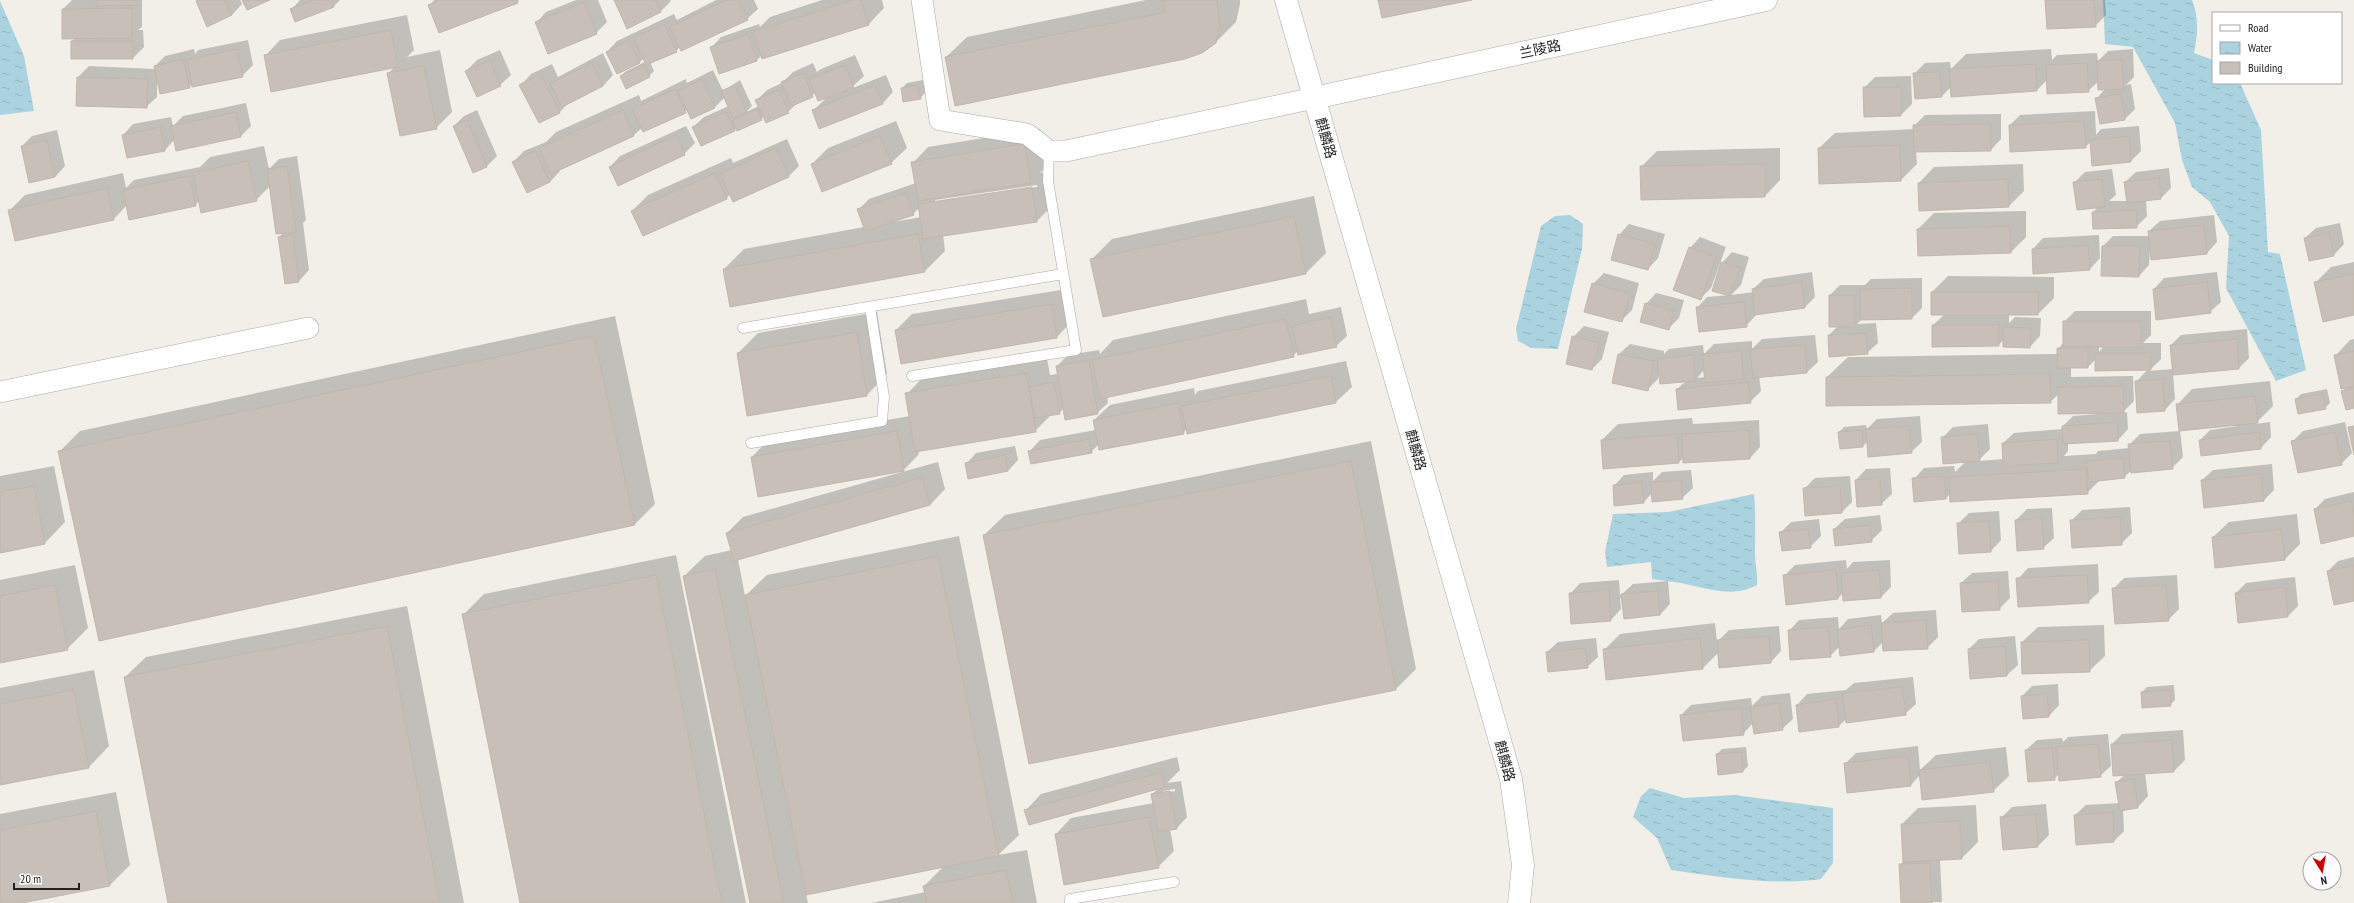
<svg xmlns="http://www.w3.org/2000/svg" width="2354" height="903" font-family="'PT Sans Narrow','Noto Sans SC',sans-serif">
<defs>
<pattern id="water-ripples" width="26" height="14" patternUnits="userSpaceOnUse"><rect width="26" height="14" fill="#aad3df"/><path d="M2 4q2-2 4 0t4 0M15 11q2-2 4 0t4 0" fill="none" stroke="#92b5bf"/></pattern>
</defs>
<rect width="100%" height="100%" fill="#f2efe9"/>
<path fill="url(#water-ripples)" d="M2103 0H2192C2199 18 2198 34 2194 53L2213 60V83H2240L2261 130 2268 252 2280 254 2306 370 2276 381 2226 288 2229 236 2210 202 2192 187 2182 160 2175 123 2133 47 2105 44Z
M0 1 24 56 34 111 0 115Z
M1570 215 1583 224 1582 249 1558 349 1531 348 1518 341 1516 329 1541 226 1555 216Z
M1754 494C1756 514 1755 534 1755 554 1755 565 1758 574 1757 585 1735 597 1713 590 1690 585 1678 582 1665 581 1652 579L1651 562 1607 567 1605 552 1613 514 1668 512Z
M1650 788 1684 798 1734 795 1833 808V863L1821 879C1771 886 1721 877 1671 870L1657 838 1633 817 1641 796Z"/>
<path fill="#0003" fill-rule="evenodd" d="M72 0H142V27L138 30H143L144 47 133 58H72V41L76 37 63 9Z
M198 0H240L242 4 232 15Z
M300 0H340L334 6 295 21 291 10Z
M434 0H519L517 2 430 5Z
M576 0H598L607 22 596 33 536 23 546 12Z
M615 0H670L671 1 660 12Z
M716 0H754L758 9 747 19 680 47 676 51 650 62 654 71 649 76H621L626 71 645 62 644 58 640 62 607 52 617 41 674 14 677 20Z
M822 0H882L884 8 869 24 763 58 762 55 757 60 719 72 711 48 721 37 759 24 760 27 770 17Z
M1146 0H1240V4L1236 22 1215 43 946 57 967 37Z
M2046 0H2105L2106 15 2095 26Z
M407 15 414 50 407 57 440 50 452 112 436 128 389 73 395 66 265 56 280 40Z
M248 40 253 65 242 76 192 84 189 87 157 80V97L146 107 77 105 78 77 89 66 155 69V66L165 56 194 49 195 54 198 50Z
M2051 49 2052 60 2057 55 2097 53 2098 61 2108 51 2133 49 2134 77 2126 85 2131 84 2135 109 2125 119 2096 99 2106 88 2099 81 2088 91 2047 80 2037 90 1952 96 1951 87 1942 96 1914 74 1925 63 1950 62 1951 69 1966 54Z
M500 50 511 75 500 85 466 71 477 60Z
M603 53 613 75 603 86 570 101 560 112 539 122 521 85 531 74 552 64 558 77Z
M855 55 864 76 850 89 886 75 893 92 883 103 820 128 813 111 827 97 816 93 798 102 788 112 764 117 734 130 693 127 704 117 729 106 725 97 715 107 691 118 688 110 643 131 642 128 634 135 559 169 560 171 550 182 513 162 524 151 546 142 556 132 639 95 641 101 686 79 687 83 713 70 723 91 740 80 752 106 746 112 759 106 757 100 767 90 782 83 793 72 813 63 817 72 821 69Z
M1911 76 1912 104 1901 115 1865 116 1864 88 1875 77Z
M923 80 925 93 920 98 902 88 907 83Z
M246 103 251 126 241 136 175 139 165 150 128 157 123 135 133 124 171 117 173 126 183 116Z
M477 110 497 156 487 166 454 126 464 116Z
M2095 111 2096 135 2101 129 2139 126 2141 151 2131 161 2091 142 2085 147 2010 125 2020 115Z
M2001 114V139L1991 150 1916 151 1917 164 1901 180 1820 183 1819 148 1835 133 1914 129V126L1925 115Z
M896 121 907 148 891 163 812 164 828 148Z
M686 126 695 143 684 154 610 167 620 156Z
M1040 129 1047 166 1040 173 1048 172 1053 205 1037 221 943 235 945 251 925 271 724 269 744 249 864 227 858 210 869 199 916 183 913 163 928 147ZM1037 185V187L935 202V200ZM920 207 921 217 893 222 913 214Z
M57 130 65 166 55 177 22 146 32 136Z
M787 139 799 166 789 176 733 200 730 194 727 198 643 235 632 211 648 195 731 158 733 163Z
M264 146 269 169 279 159 297 156 306 220 303 223 309 270 299 281 286 283 279 237 284 232 270 186 256 200H200L195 205H127L114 219 9 211 25 195 123 173 126 188 134 180 200 167 210 157Z
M1780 148V180L1765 196 1641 167 1657 151Z
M2023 164 2024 191 2009 206 1920 210 1919 183 1934 167Z
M2169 168 2171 188 2161 198 2146 200 2147 216 2136 227 2093 212 2099 206 2074 183 2085 172 2112 169 2116 195 2109 201H2128L2125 182 2136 172Z
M1314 196 1326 253 1306 273 1103 316 1091 260 1112 239Z
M2026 211V237L2011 252 1918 229 1934 213Z
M2214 215 2217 242 2207 253 2150 250 2149 265 2139 276 2103 246 2113 236H2149V231L2160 221Z
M2340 223 2344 244 2334 255 2305 238 2316 228Z
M1629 224 1665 234 1658 258 1648 269 1619 235Z
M2099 235 2100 258 2090 269 2034 273 2033 249 2043 238Z
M1700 237 1726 247 1711 288 1700 299 1690 248Z
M1732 252 1749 257 1741 285 1731 295 1754 292 1753 289 1764 279 1812 272 1815 297 1805 307 1757 314 1746 326 1697 308 1707 297 1729 295 1720 265Z
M2354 262V314L2316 282 2331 267Z
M2217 272 2221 302 2210 312 2157 319 2154 289 2164 278Z
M1604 273 1639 283 1632 310 1621 321 1593 284Z
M1948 276 2054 277V298L2038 314H2009V323L2015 317 2041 318 2040 336 2030 347 2004 340 1998 345 1933 325 1945 314 1932 292Z
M1922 278V308L1912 318 1862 319 1857 324 1876 323 1878 343 1867 353 1829 335 1838 326 1830 295 1840 285H1865L1871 279Z
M1067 289 1072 321 1057 337 896 330 912 314Z
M1656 293 1684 300 1679 318 1668 329 1646 304Z
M1306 299 1309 314 1341 307 1347 336 1336 346 1298 351 1293 356 1107 396 1108 403 1097 413 1064 408 1059 413 1052 414 1035 431 918 451 919 454 902 472 938 462 945 489 930 505 738 559 745 596 767 575 959 536 1019 835 998 855 1027 850 1037 903H871L926 892 924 886 944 866 806 894 808 903H751L684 576 705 556 732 550 727 533 743 517 902 472 752 457 767 441 910 416 907 394 927 373 1046 353 1050 375 1058 374 1057 366 1068 355 1099 350 1100 354 1113 340Z
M2075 311H2151V335L2143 343H2161V359L2149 371 2173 369 2171 345 2181 335 2247 329 2249 358 2239 368 2173 374 2175 399 2165 410 2136 382 2148 369 2096 359 2088 367H2071V377L2133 376 2134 401 2122 413 2127 412 2128 429 2118 440 2068 443V451L2064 456 2096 454 2098 451 2130 448 2129 445 2140 434 2180 431 2177 405 2192 389 2270 381 2273 406 2255 424 2270 422 2271 437 2261 448 2200 440 2210 430 2237 426V424L2180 430 2183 457 2172 468 2132 470 2124 477 2100 480 2087 493H1951L1945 499 1914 479 1924 468 1954 466 1955 472 1966 461 1942 438 1953 427 1988 424 1990 449 1978 461 2004 459 2003 443 2014 433 2063 429V426L2073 416 2098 414V412L2059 394 2050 402 1827 377 1848 357 2058 354V349L2064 342V322ZM2099 346H2104L2099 352Z
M877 312 887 374 867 395 738 353 758 333Z
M615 316 655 504 635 524 59 452 80 431Z
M1584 326 1609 332 1602 359 1592 369 1573 337Z
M1815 335 1818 362 1807 372 1759 376 1761 391 1750 402 1677 389 1686 381 1659 373 1658 379 1647 390 1613 382 1619 354 1630 344 1664 351V354L1669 349 1703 345 1704 354 1714 344 1752 341V349L1762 339ZM1704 370 1705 377 1697 378Z
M2354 339V407L2342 391 2347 387 2335 356 2350 340Z
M1346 361 1352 387 1336 402 1188 433 1187 429 1183 433 1099 444 1091 452 1030 451 1040 440 1096 430 1094 420 1110 405 1194 388 1195 395 1198 391Z
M2327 389 2330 403 2325 408 2296 399 2301 394Z
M1920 416 1922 442 1911 452 1868 441 1863 446 1839 432 1844 427 1866 425 1867 429 1877 419Z
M1692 418 1693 424 1759 420 1760 447 1750 458 1684 457 1679 462 1602 440 1618 424Z
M2345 422 2352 453 2341 464 2292 442 2303 431Z
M1371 441 1416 669 1396 689 984 535 1005 515Z
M1015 446 1018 460 1008 471 966 464 976 453Z
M2272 464 2274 490 2264 500 2202 480 2213 470Z
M54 466 65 522 45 543 0 552V476Z
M1890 468 1892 494 1881 504 1858 506 1856 480 1866 469Z
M1691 470 1693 488 1682 498 1652 493 1644 502 1615 505 1614 486 1624 475 1653 472V481L1662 472Z
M1850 476 1852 502 1842 512 1804 489 1815 478Z
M2354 492V535L2315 509 2325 499Z
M2130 507 2132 533 2121 544 2072 520 2082 510Z
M2052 508 2054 538 2043 548 2016 520 2027 509Z
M1999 511 2001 540 1991 551 1958 524 1969 513Z
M2297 514 2300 544 2284 560 2213 537 2229 522Z
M1880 515 1882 530 1871 541 1834 529 1845 519Z
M1819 519 1821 536 1810 547 1780 533 1791 522Z
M676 555 746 903H521L464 614 484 594Z
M2354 557V600L2328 571 2338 561Z
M1846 560 1847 569 1853 562 1890 560 1891 587 1881 597 1844 600V592L1838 598 1787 604 1784 576 1795 565Z
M2098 564 2099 592 2088 602 2018 579 2028 568Z
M75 565 88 628 67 649 0 662V580Z
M2008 571 2010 598 1999 609 1961 583 1972 573Z
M2177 575 2179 609 2168 620 2113 589 2124 578Z
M2295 577 2298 606 2288 616 2236 593 2246 583Z
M1619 580 1620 596 1633 584 1668 581 1670 604 1660 615 1620 598 1621 609 1611 620 1572 623 1570 594 1580 583Z
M407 606 464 903H169L125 677 146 657Z
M1936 610 1938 637 1927 648 1883 642 1874 651 1840 646 1830 656 1789 631 1799 620 1838 617 1839 629 1848 619 1881 615 1882 623 1893 613Z
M1715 623 1717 642 1729 630 1779 626 1781 651 1771 662 1720 667 1719 652 1703 668 1604 650 1620 634Z
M2104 625 2105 656 2089 671 2022 642 2038 627Z
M2015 636 2018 665 2007 675 1971 677 1969 649 1979 639Z
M1596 638 1598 657 1587 667 1547 652 1558 642Z
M94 670 109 746 89 767 0 784V688Z
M1913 677 1916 704 1905 714 1846 719 1839 726 1797 705 1807 694 1846 690 1854 683Z
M2058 684 2059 705 2049 716 2022 696 2032 686Z
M2174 685 2175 700 2170 705 2142 692 2147 687Z
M1790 693 1793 719 1782 729 1753 723 1743 734 1681 715 1691 705 1751 698 1752 706 1762 696Z
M2183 730 2185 760 2174 771 2145 773 2148 796 2138 807 2123 809 2124 831 2114 841 2075 815 2086 805 2120 803 2117 782 2125 774 2112 744 2122 734Z
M2108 734 2111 766 2100 776 2059 774 2054 779 2026 750 2037 740 2062 738 2063 742 2068 737Z
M1918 746 1920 770 1936 755 2006 747 2009 776 1993 791 1920 775 1911 785 1845 764 1856 753Z
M1746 747 1748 766 1743 771 1717 754 1722 749Z
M1177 757 1180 770 1167 783 1181 781 1187 817 1177 828 1170 829 1174 851 1158 867 1056 834 1071 818 1154 803 1152 794 1160 787 1026 810 1041 794ZM1175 789V791L1163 793V791Z
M116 792 130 865 110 885 16 903H0V814Z
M2046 804 2049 835 2038 846 2004 848 2001 818 2012 807Z
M1976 805 1978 842 1962 858 1940 859 1942 902 1902 903 1900 865 1904 861 1902 824 1918 808Z"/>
<path fill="#c7bfb8" stroke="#c4b6ab" d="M96 0H138V5L96 6Z
M198 0H225L232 15 207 27 196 1Z
M242 0H270L247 10Z
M313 0H332L334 7 295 22 290 9Z
M440 0H517L518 3 439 33 428 5Z
M614 0H655L661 12 627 29Z
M726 0H739L748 20 681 51 669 27Z
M853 0H861L869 25 762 59 753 32Z
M1163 0H1217L1220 25 1216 43 1202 53 1185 59 955 106 945 57 1166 12Z
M1378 0H1472L1382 18Z
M2045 0H2094L2096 27 2047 29Z
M584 2 597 34 548 54 535 22Z
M132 8V38L62 39V9Z
M664 24 677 52 646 65 633 38Z
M391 30 398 67 271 92 264 55Z
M748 34 757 61 719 74 710 47Z
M629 40 640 63 617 74 606 52Z
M71 41H133V59H71Z
M237 49 243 77 192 87 187 60Z
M183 59 190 88 160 94 154 66Z
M2122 59 2124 89 2098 90 2097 61Z
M490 60 501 86 477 97 465 71Z
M592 63 603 86 562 107 550 83Z
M2087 63 2089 92 2047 94 2046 65Z
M2036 64 2037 91 1951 97 1949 69Z
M644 65 650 77 626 89 620 76Z
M845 65 854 88 818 101 809 79Z
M424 66 437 129 400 136 387 73Z
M1940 72 1942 97 1915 99 1913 73Z
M803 73 813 97 792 106 781 82Z
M541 74 560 113 539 123 519 85Z
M77 77 148 79 147 108 76 106Z
M702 79 715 108 691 119 678 91Z
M735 85 747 112 733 118 721 91Z
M875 85 883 104 819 129 812 110Z
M918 85 921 99 903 102 901 88Z
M1863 87H1901V116L1864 117Z
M675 89 686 113 643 132 632 109Z
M779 90 789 113 766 123 755 100Z
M2121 94 2125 120 2100 124 2095 98Z
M757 109 762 120 737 131 732 120Z
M623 110 634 136 551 174 539 148Z
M236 112 241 137 176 151 171 126Z
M726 112 735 131 701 146 692 127Z
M467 120 487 167 473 173 453 126Z
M2084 121 2086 148 2010 152 2009 125Z
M1991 124V151L1914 152 1913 125Z
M161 127 165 151 127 158 122 135Z
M676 135 685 155 618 186 609 167Z
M880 136 892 164 822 192 811 164Z
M2129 136 2131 162 2092 166 2090 140Z
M47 140 55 177 29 183 21 146Z
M1025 144 1031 183 918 201 911 162Z
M1900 145 1901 181 1819 184 1818 148Z
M776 148 789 177 733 202 720 174Z
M535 151 550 182 527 193 512 162Z
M248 161 257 201 201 213 193 173Z
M1765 164V197L1641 200 1640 166Z
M287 166 296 232 276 234 267 169Z
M715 173 727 199 643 236 631 211Z
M189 176 196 206 129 220 123 190Z
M2159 178 2161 199 2127 203 2124 182Z
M2008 179 2009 207 1919 211 1918 183Z
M2102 179 2105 207 2077 210 2073 182Z
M1032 187 1037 222 923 239 918 204Z
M107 188 114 220 15 241 8 210Z
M906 193 914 215 865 231 857 209Z
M2136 210 2137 228 2093 229 2092 212Z
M1294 216 1306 274 1103 317 1090 259Z
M2204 225 2207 254 2151 260 2148 231Z
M2010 226 2011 253 1918 256 1917 229Z
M2329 233 2334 256 2309 261 2304 238Z
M918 234 925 272 730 307 723 269Z
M1618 234 1655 244 1648 270 1611 260Z
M293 235 299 282 285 284 278 237Z
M2088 245 2090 270 2033 274 2032 249Z
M2102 246H2140L2139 277 2101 276Z
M1689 247 1716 257 1701 300 1673 290Z
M1721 262 1740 268 1730 296 1712 291Z
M2354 274V315L2323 322 2314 282Z
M1802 282 1805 308 1755 315 1752 289Z
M2207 282 2211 313 2156 320 2153 289Z
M1592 283 1630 294 1622 322 1584 312Z
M1912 288V319L1860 320V289Z
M1931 292H2039L2038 315H1931Z
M1829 295H1855V327H1829Z
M1744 302 1747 327 1699 332 1696 307Z
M1645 303 1674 311 1669 330 1640 322Z
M1052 304 1057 338 901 364 895 330Z
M1330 317 1337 347 1298 355 1292 326Z
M1285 319 1294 357 1100 399 1092 360Z
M2063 321H2141V347H2063Z
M1932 325H1999V346L1932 347Z
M2003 327 2031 328 2030 348 2003 347Z
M857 332 867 396 747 416 737 353Z
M1866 333 1868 354 1829 357 1828 335Z
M594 336 635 525 99 641 58 451Z
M1572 336 1599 343 1592 370 1566 364Z
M2237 339 2239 369 2173 375 2170 345Z
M1805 345 1807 373 1753 378 1750 349Z
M2057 348H2088V368H2057Z
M1741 351 1744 379 1705 383 1702 354Z
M2354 351V386L2341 389 2334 355Z
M2095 353H2151V370L2095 371Z
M1618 354 1654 361 1648 391 1612 383Z
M1693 355 1696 381 1660 384 1657 359Z
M1089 360 1098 414 1065 420 1056 366Z
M1026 373 1036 432 915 452 905 393Z
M2050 374 2051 403 1826 406V377Z
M1331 376 1336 403 1187 434 1181 406Z
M2163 379 2165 411 2137 413 2135 381Z
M1054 382 1060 414 1035 418 1029 387Z
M1748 382 1751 403 1678 410 1676 389Z
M2123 386 2124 413 2058 414V387Z
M2354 388V408L2346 410 2341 391Z
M2323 394 2326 409 2298 414 2295 399Z
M2255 396 2258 423 2179 431 2176 404Z
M1178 403 1184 434 1099 450 1093 420Z
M2117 422 2118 441 2063 444 2062 426Z
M1909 426 1912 453 1868 457 1866 429Z
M2354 426V455L2348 427Z
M1749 430 1750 459 1683 463 1682 434Z
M1862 430 1863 447 1840 449 1838 432Z
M897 431 904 471 758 497 751 457Z
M2259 432 2261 449 2201 456 2199 440Z
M2335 432 2342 465 2298 473 2291 441Z
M1677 434 1679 463 1603 469 1601 440Z
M1977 434 1980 461 1943 464 1941 437Z
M1089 439 1092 453 1031 464 1028 451Z
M2057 439 2058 463 2003 466 2002 443Z
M2170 441 2173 469 2131 473 2128 444Z
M1005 455 1008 471 968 479 965 463Z
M2123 458 2125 478 2089 482 2086 461Z
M1351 461 1396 690 1029 764 983 535Z
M2086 469 2088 494 1950 502 1949 477Z
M2261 474 2264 501 2204 508 2201 480Z
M1944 476 1946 499 1914 502 1912 478Z
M922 477 930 505 734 561 726 533Z
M1880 478 1882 505 1857 507 1855 480Z
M1681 480 1683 499 1652 502 1651 482Z
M1642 482 1644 503 1614 506 1613 485Z
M34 486 45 544 0 553V492Z
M1840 486 1842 513 1805 516 1803 488Z
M2351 501 2354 513V536L2321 544 2314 509Z
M2120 517 2122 545 2072 548 2070 520Z
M2042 518 2044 549 2017 551 2015 520Z
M1989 521 1991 552 1959 554 1957 523Z
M1870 525 1872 542 1835 546 1833 529Z
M1808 529 1811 548 1782 551 1779 532Z
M2281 529 2285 560 2215 568 2212 537Z
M938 556 999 856 806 895 745 595Z
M2354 565V601L2334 605 2327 571Z
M715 569 784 903H750L683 576Z
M1836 570 1838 599 1786 605 1783 575Z
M1879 570 1881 598 1843 601 1841 573Z
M656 575 722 903H520L462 614Z
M2087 575 2089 603 2018 607 2016 578Z
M1998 581 2000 610 1962 612 1960 583Z
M55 585 68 650 0 663V596Z
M2166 585 2169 621 2115 624 2112 588Z
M2285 587 2288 617 2238 623 2235 593Z
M1609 590 1611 621 1571 624 1569 593Z
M1658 591 1660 615 1624 619 1621 594Z
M1926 620 1928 649 1883 651 1881 623Z
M1871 625 1874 652 1840 656 1837 630Z
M387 626 440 903H168L124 677Z
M1828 627 1831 657 1790 660 1788 630Z
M1769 636 1771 663 1719 668 1717 640Z
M1700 638 1703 669 1606 680 1603 649Z
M2089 640 2090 672 2022 674 2021 642Z
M2005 646 2007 676 1970 679 1968 649Z
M1585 648 1588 668 1548 672 1546 652Z
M1902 687 1906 715 1846 723 1842 693Z
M74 690 89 768 0 785V704Z
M2170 690 2171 706 2142 708 2141 692Z
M2047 694 2049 717 2023 719 2021 696Z
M1836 699 1839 727 1799 732 1796 705Z
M1779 703 1783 730 1754 734 1750 707Z
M1741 708 1744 735 1683 741 1680 715Z
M2172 740 2174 772 2113 776 2111 744Z
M2098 744 2101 777 2059 781 2056 747Z
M2052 748 2055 780 2028 782 2025 750Z
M1741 752 1743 772 1718 775 1716 754Z
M1908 756 1911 786 1847 793 1844 763Z
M1990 762 1994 792 1922 800 1919 770Z
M1161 772 1165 787 1029 825 1024 810Z
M2134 779 2138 808 2120 811 2115 782Z
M1170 791 1177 829 1158 832 1151 794Z
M96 811 110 886 22 903H0V830Z
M2113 812 2114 842 2076 845 2074 815Z
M2036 814 2038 847 2003 850 2000 817Z
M1149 817 1159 868 1064 885 1055 834Z
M1960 821 1962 859 1903 862 1901 824Z
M1930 863 1932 903H1901L1899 864Z
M1006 870 1013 903H927L923 886Z"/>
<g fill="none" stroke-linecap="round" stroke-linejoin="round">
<defs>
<path id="service" d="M743 328 1063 274
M912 376 1076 350 1048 181 1049 151
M751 443 882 421 884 397 870 307
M1070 903V899L1174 882"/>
<path id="minor" d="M922 0 940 120 1027 134 1049 151H1066L1314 98
M0 392 308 328"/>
<path id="tertiary" d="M1286 0 1511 779 1523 865 1519 903
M1314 98 1766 0"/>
</defs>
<use href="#service" stroke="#a9a9a9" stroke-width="11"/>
<use href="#minor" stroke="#a9a9a9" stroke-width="22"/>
<use href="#tertiary" stroke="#a9a9a9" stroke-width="23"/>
<use href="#service" stroke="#fff" stroke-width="10"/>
<use href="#minor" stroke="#fff" stroke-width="21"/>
<use href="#tertiary" stroke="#fff" stroke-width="22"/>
</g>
<g text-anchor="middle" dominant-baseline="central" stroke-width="3" stroke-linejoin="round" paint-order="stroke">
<g font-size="14" fill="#222" stroke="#fff">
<text transform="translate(1540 49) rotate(-12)">兰陵路</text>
<text transform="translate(1326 138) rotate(74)">麒麟路</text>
<text transform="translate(1416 450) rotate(74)">麒麟路</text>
<text transform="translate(1505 761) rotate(75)">麒麟路</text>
</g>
</g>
<rect x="2212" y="12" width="130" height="72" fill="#ffffff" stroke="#a7a7a7"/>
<rect x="2220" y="25" width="20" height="6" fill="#ffffff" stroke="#a7a7a7"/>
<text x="2248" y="32" font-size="12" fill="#222222">Road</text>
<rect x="2220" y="42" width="20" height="12" fill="url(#water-ripples)" stroke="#a7a7a7"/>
<text x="2248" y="52" font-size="12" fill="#222222">Water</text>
<rect x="2220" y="62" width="20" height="12" fill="#c7bfb8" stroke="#a7a7a7"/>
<text x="2248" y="72" font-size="12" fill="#222222">Building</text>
<g transform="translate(2322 871) rotate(169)"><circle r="19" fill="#ffffff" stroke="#a7a7a7"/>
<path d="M0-3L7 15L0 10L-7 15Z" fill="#d40000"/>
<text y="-6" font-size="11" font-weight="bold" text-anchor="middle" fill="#222222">N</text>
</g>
<path d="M14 883v6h65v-6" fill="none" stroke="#222222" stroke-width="2"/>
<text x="20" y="883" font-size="12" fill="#222222" stroke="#ffffff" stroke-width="3" paint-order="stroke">20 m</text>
</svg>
